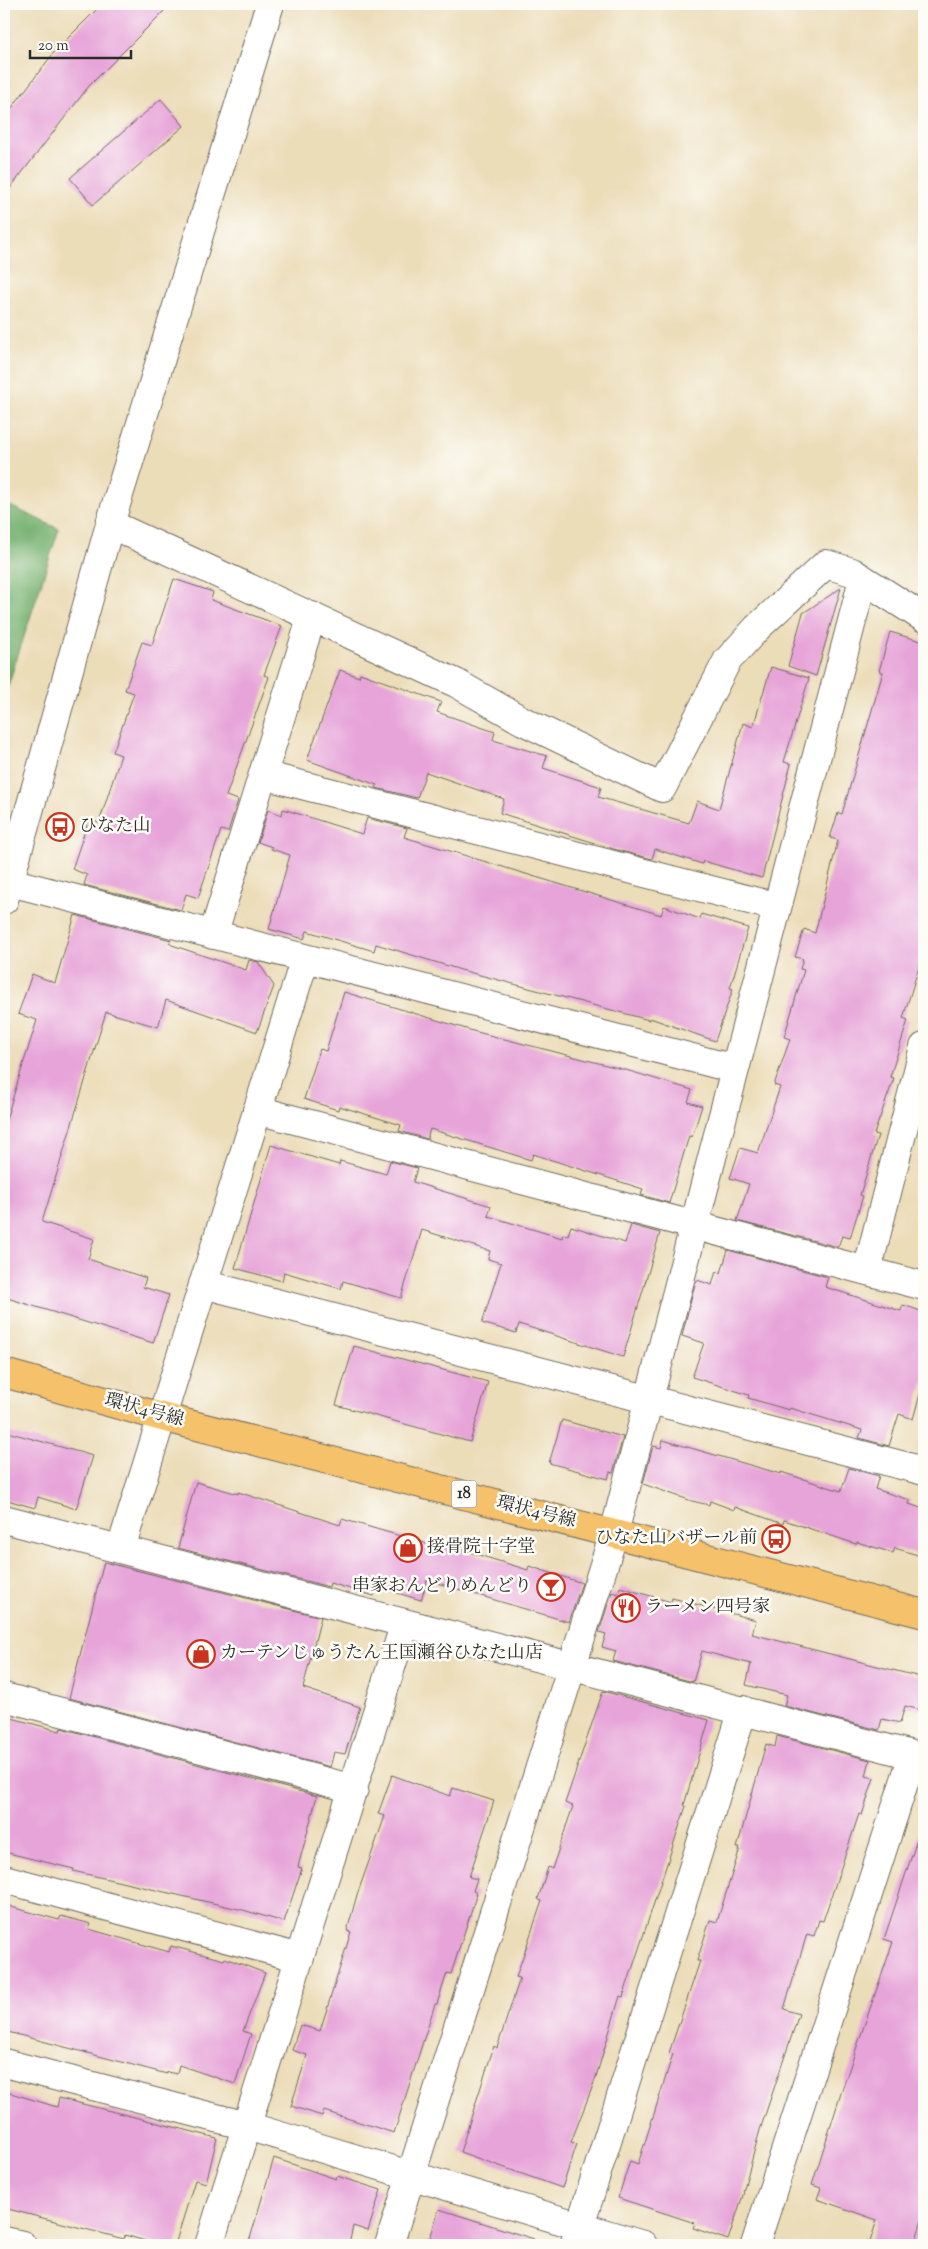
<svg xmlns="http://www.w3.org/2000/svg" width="928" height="2249" font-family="'Sorts Mill Goudy','Noto Serif JP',serif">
<rect width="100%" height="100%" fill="#fdfcf7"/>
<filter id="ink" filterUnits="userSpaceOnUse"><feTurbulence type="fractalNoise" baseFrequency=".02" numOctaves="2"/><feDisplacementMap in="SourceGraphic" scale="10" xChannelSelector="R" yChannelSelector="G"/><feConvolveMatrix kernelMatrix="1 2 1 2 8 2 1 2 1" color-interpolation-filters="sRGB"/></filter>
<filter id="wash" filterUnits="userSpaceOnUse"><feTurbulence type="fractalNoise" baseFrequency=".0096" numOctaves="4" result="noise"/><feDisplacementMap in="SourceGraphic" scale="20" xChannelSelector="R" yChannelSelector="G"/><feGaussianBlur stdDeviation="1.12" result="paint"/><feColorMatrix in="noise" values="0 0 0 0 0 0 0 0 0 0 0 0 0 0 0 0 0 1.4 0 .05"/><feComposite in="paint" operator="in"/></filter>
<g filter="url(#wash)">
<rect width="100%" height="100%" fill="#ecddb9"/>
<path fill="#75b06e" stroke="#506e4c" d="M4 503 59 529 4 698Z"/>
<g id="blocks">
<path fill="#e7a4d9" d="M102 4H171L89 86 4 196V118L55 51Z
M161 99 184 126 93 205 70 178Z
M174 579 213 592 211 600 282 626 264 675 269 677 226 796 238 800 228 832 221 830 198 898 186 894 181 910 84 885 87 875 72 869 89 819 99 823 121 755 113 752 134 693 125 690 142 642 152 645Z
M841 588 816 676 788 666 803 613Z
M890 632 924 642V951L903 1018 908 1020 890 1077 894 1078 874 1134 878 1135 860 1195 863 1196 850 1238 842 1236 838 1247 737 1221 749 1184 730 1178 740 1148 758 1153 780 1087 774 1085 790 1039 784 1037 804 970 800 969 803 959 795 957 804 929 815 933 838 840 830 838 838 813 842 814 883 672 879 671Z
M771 667 809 678 784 762 791 764 762 878 703 861 702 864 655 849 652 859 617 850 500 813 504 799 426 772 417 798 376 788 377 785 307 760 340 670 359 677 360 673 441 702 437 712 495 732 493 740 547 756 543 768 601 787 598 797 689 823 697 801 719 809 743 723 753 727Z
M283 809 362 834 367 818 407 828 404 837 661 915 664 906 700 919 701 914 748 928 730 988 733 989 715 1041 650 1018 649 1020 461 970 376 944 374 951 307 931 304 939 269 929 290 855 271 849 272 847 258 842 268 810 282 815Z
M75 915 171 940 169 943 172 945 246 970 249 960 258 962 274 986 257 1032 166 1000 158 1027 106 1012 42 1222 94 1239 88 1259 146 1278 143 1287 169 1295 153 1343 4 1297V1126L37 1020 18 1014 32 974 55 983Z
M344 992 473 1031 626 1070 692 1090 688 1102 702 1106 692 1137 689 1136 669 1203 641 1195 643 1189 533 1154 531 1160 430 1129 427 1139 399 1131 401 1125 339 1106 338 1110 304 1099 320 1049 326 1051Z
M271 1145 339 1165 340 1161 386 1174 390 1161 417 1168 413 1182 491 1206 488 1216 562 1238 563 1234 568 1235 571 1226 625 1243 631 1225 660 1233 623 1357 519 1324 516 1333 482 1323 501 1263 488 1259 490 1251 422 1230 401 1298 343 1281 341 1289 284 1272 282 1281 235 1268Z
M728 1250 828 1277 825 1287 901 1311 903 1305 924 1312V1380L913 1419 899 1414 889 1446 859 1438 862 1430 790 1408 789 1410 748 1398 749 1395 692 1377 704 1343 682 1336 693 1291 697 1280 712 1285 716 1271 721 1273Z
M354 1346 488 1382 470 1442 336 1405Z
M562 1420 623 1437 613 1473 610 1472 608 1479 549 1463Z
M4 1431 93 1456 76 1509 38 1497 35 1508 4 1499Z
M663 1440 781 1474V1472L841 1491 849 1468 879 1476 875 1489 910 1500 909 1504 924 1509V1557L895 1548 893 1553 857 1542 856 1544 784 1520 783 1524 735 1507 734 1510 710 1501 709 1505 692 1501 643 1484 653 1446 661 1448Z
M196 1482 238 1494V1492L340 1525 342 1519 445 1549 446 1545 528 1570 529 1566 582 1583 569 1622 427 1580 421 1600 377 1587 374 1596 330 1583 329 1587 178 1548Z
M104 1562 321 1617 303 1688 360 1707 345 1754 334 1752 330 1767 69 1698Z
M620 1587 671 1602 672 1598 756 1620 752 1634 924 1678V1711L905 1706 900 1723 882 1719 879 1730 784 1706 787 1695 746 1685 751 1664 702 1651 693 1682 613 1661 616 1651 602 1647 606 1634 599 1632 612 1592 618 1594Z
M603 1691 709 1720 684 1805 686 1806 623 1997 620 1996 595 2080 571 2142 577 2144 562 2188 460 2152 494 2046 497 2048 520 1978 516 1977 542 1901 538 1899 548 1867 552 1869 573 1806 565 1803Z
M4 1716 60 1731 61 1728 317 1796 298 1867 302 1868 284 1922 243 1910 73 1871 74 1869 4 1852Z
M777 1736 870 1760 866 1776 874 1778 862 1815 859 1814 823 1921 819 1920 814 1936 807 1934 784 2009 799 2014 760 2130 743 2192H744L728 2240 693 2228 695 2223 618 2198 630 2161 638 2164 673 2054 669 2053 700 1961H697L710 1920 717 1922 740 1848H737L766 1744 775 1747Z
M392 1775 450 1796 453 1788 494 1801 469 1877 477 1879 473 1891 477 1893 451 1974 447 1973 437 2004H435L394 2133 324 2111 322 2116 291 2106 307 2055 292 2050 300 2025 320 2031 351 1932 347 1931 357 1895 385 1816 378 1814Z
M919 1834H924V2214L914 2245H869L877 2220 817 2199 821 2188 812 2185 843 2087 893 1942 884 1939Z
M4 1905 59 1920 61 1916 91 1924 89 1929 169 1952 171 1946 224 1960 225 1958 265 1973 243 2031 251 2034 235 2084 179 2065 177 2074 167 2072V2074L4 2031Z
M4 2091 57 2107 59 2098 217 2138 206 2183 195 2180 175 2245H159L125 2235 124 2239 4 2208Z
M274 2158 336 2179 337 2176 381 2190 368 2231 353 2226 349 2245H248Z
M439 2209 534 2239 533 2245H428Z"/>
</g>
</g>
<g filter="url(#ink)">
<use href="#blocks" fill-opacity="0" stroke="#6f695d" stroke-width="1"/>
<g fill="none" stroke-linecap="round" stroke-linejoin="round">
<defs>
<path id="minor" d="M110 524 456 683 523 721 662 788 727 661 757 628 826 564 852 572 924 618
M263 775 777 907
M10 882 735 1069
M213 935 312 616
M257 1110 924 1286
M867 1271 924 1047
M203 1284 924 1471
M4 1519 924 1758
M121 1548 305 958
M4 1697 354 1789
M4 1879 300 1958
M4 2063 247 2126 643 2245
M4 2241 22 2245
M209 2245 405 1623
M389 2245 614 1533 863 579
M574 2245 743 1710
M755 2245 913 1755"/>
<path id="tertiary" d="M4 900 110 524 270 4"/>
<path id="primary" d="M4 1373 162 1417 924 1614"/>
</defs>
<use href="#minor" stroke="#6f695d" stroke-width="30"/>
<use href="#tertiary" stroke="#6f695d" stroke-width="30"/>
<use href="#primary" stroke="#6f695d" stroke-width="30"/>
<use href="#minor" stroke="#fff" stroke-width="28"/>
<use href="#tertiary" stroke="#fff" stroke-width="28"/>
<use href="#primary" stroke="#f5c16b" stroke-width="28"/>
</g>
</g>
<defs>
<symbol id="bus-ring" viewBox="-11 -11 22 22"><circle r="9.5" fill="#fdfcf7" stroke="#c8321e" stroke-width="1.5"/><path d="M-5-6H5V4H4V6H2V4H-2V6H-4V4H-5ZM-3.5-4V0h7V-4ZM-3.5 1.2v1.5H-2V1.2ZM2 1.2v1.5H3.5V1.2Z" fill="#c8321e"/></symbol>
<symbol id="shop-ring" viewBox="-11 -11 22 22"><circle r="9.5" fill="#fdfcf7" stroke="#c8321e" stroke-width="1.5"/><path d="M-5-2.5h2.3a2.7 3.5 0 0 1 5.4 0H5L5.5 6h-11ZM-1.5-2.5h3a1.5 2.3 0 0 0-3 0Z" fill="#c8321e"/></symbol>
<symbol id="bar-ring" viewBox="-11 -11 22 22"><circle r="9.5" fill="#fdfcf7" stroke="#c8321e" stroke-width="1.5"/><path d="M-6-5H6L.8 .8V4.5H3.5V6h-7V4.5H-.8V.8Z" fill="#c8321e"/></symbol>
<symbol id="restaurant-ring" viewBox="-11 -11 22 22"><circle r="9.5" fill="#fdfcf7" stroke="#c8321e" stroke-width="1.5"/><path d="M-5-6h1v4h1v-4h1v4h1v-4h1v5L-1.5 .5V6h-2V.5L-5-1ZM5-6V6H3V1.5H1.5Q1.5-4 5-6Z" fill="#c8321e"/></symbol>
</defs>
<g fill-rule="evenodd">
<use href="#bus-ring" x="44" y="811" width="32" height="32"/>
<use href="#bus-ring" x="760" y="1523" width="32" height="32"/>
<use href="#shop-ring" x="392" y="1532" width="32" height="32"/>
<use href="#bar-ring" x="535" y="1571" width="32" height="32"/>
<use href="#restaurant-ring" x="610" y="1592" width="32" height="32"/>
<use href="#shop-ring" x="185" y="1638" width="32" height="32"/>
</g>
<g text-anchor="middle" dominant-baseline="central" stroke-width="5" stroke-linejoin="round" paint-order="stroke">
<rect fill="#fdfcf7" stroke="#6a6a68" stroke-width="1" x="451.5" y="1480.5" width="25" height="27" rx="4"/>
<g font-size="16" font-weight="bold" fill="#2b2b2b">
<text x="464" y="1494">18</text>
</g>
<g font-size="18" fill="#2b2b2b" stroke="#fdfcf7" text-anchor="start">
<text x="79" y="827">ひなた山</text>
<text x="757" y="1539" text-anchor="end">ひなた山バザール前</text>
<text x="427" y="1548">接骨院十字堂</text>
<text x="532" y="1587" text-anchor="end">串家おんどりめんどり</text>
<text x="645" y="1608">ラーメン四号家</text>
<text x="220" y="1654">カーテンじゅうたん王国瀬谷ひなた山店</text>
</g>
<g font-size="18" fill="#2b2b2b" stroke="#fdfcf7">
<text transform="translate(144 1411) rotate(15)">環状4号線</text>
<text transform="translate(536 1513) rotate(14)">環状4号線</text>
</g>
</g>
<rect width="928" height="2249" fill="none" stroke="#fdfcf7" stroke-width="20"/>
<path d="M30 50v8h101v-8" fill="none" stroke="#2b2b2b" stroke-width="2.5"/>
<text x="38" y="50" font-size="15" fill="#2b2b2b" stroke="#fdfcf7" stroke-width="4" paint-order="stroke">20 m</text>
</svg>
